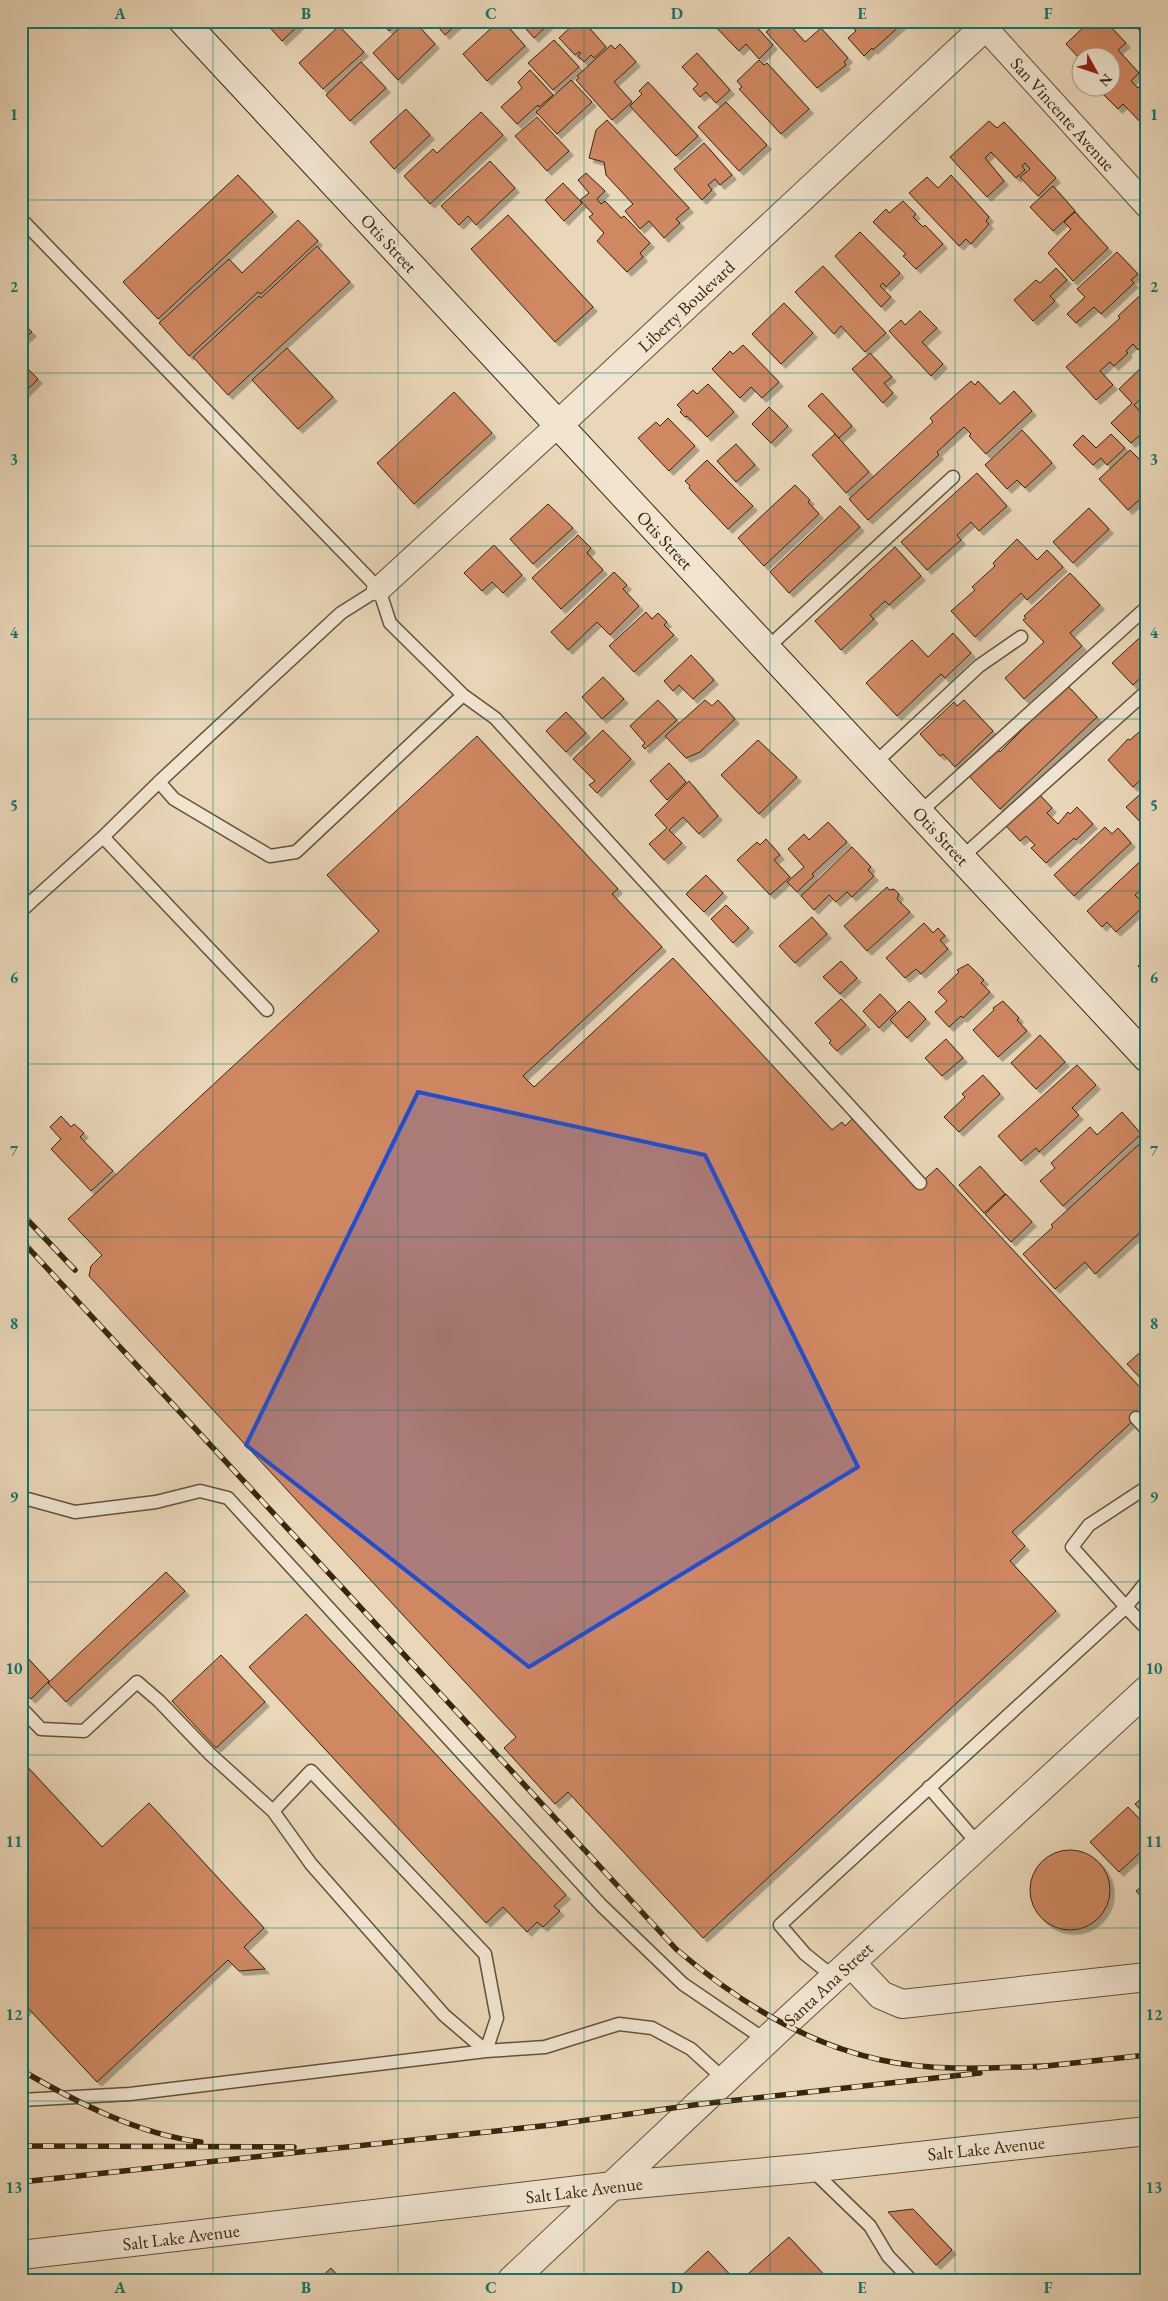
<svg xmlns="http://www.w3.org/2000/svg" width="1168" height="2301" font-family="'EB Garamond',serif">
<defs>
<filter id="shadow"><feDropShadow dx="4.5" dy="4.5" stdDeviation="0" flood-color="#0004"/></filter>
</defs>
<rect width="100%" height="100%" fill="#ead7b9"/>
<filter id="stains"><feTurbulence type="fractalNoise" baseFrequency=".004" numOctaves="4"/><feColorMatrix values="0 0 0 0 .2 0 0 0 0 .09 0 0 0 0 .02 0 0 0 .5 -.17"/></filter>
<radialGradient id="worn" r=".72"><stop offset=".6" stop-color="#630" stop-opacity="0"/><stop offset="1" stop-color="#630" stop-opacity=".3"/></radialGradient>
<path fill="#d08864" stroke="#38260b" filter="url(#shadow)" d="M264 21H303L282 41Z
M380 21H399L389 31Z
M407 21H414L435 44 398 80 373 53Z
M433 21H460L445 35Z
M499 21H503L525 46 487 81 463 54Z
M519 21H552L534 38Z
M577 21H583L606 47 594 58 591 55 584 62 578 56 581 53 579 52 575 55 559 38Z
M710 21H751L773 45 759 59 746 44 739 51Z
M778 21H786L805 42 821 28 848 58 844 62 846 65 817 88 766 32Z
M846 21H902L903 23 873 50 872 48 864 56 848 38 856 31Z
M1090 21H1105L1126 43 1118 50 1139 73 1131 81 1138 88 1141 84 1147 90V129L1123 104 1118 109 1097 88H1110V58H1098L1095 54 1091 58 1080 59 1066 44Z
M1131 21H1147V39Z
M339 26 364 52 323 89 299 63Z
M554 40 579 67 553 90 528 63Z
M620 44 636 62 614 82 632 102 612 120 576 80 579 78 577 76 611 45 615 49Z
M697 53 730 90 716 103 706 92 700 97 693 89 698 84 682 67Z
M759 60 764 65 767 63 809 109 781 134 739 89 742 87 737 81Z
M361 62 386 88 350 121 326 95Z
M530 70 553 95 539 107 538 105 517 124 501 107 522 88 518 82Z
M571 80 592 102 557 134 536 112Z
M648 82 698 136 676 156 630 106 642 94 639 91Z
M726 102 767 145 739 171 698 127Z
M406 109 430 135 394 169 370 142Z
M481 112 503 135 430 204 404 176 433 149 437 153Z
M537 117 569 151 547 171 515 136Z
M607 120 689 208 676 219 680 223 664 238 649 221 640 229 625 211 633 204 606 175 604 162 589 158 596 130Z
M989 121 997 128 1004 122 1056 178 1038 196 1020 177 1030 169 1025 163 1022 166 1025 170 1016 178 991 152 985 158 1004 181 987 197 950 157Z
M704 143 732 175 720 185 715 179 708 185 712 190 702 200 674 169Z
M490 161 515 188 476 225 468 216 459 225 441 206Z
M586 173 605 191 597 199 601 204 605 201 621 218 624 216 650 243 640 253 643 257 627 272 597 241 604 233 589 217 593 214 580 200 589 193 578 180Z
M238 175 273 212 158 319 123 282Z
M951 175 989 217 986 221 989 224 971 244 966 239 959 246 909 193 927 177 938 188Z
M563 183 582 203 564 221 545 200Z
M1053 186 1075 211 1053 231 1030 207Z
M903 201 916 214 913 217 923 227 925 225 943 244 916 269 903 256 906 254 873 222 886 209 889 213Z
M1075 212 1108 248 1073 281 1048 253 1071 229 1064 222Z
M508 215 593 307 555 342 471 249Z
M298 220 318 241 261 294 258 292 189 356 159 323 229 259 242 273Z
M860 232 900 273 886 287 883 283 880 286 891 297 881 307 835 256Z
M317 246 350 282 228 395 193 357 259 296 261 298Z
M1117 252 1138 274 1131 280 1134 283 1101 314 1094 307 1076 323 1067 314 1085 297 1077 289Z
M823 266 886 333 865 352 841 326 834 334 795 292Z
M1056 268 1067 280 1050 296 1055 301 1033 321 1014 300 1036 280 1040 283Z
M1147 289V341L1138 350 1133 344 1126 351 1128 353 1114 366 1110 362 1100 371 1113 385 1096 400 1066 367 1120 318 1118 316Z
M784 303 813 333 781 364 752 334Z
M920 311 937 328 922 342 943 364 931 376 889 331 901 320 905 325Z
M21 321 32 332 21 342Z
M743 345 779 382 762 398 751 387 740 398 712 369 730 351 733 354Z
M287 348 333 397 298 429 252 380Z
M870 353 892 377 884 383 893 393 883 403 852 369Z
M21 362 38 379 21 396Z
M1147 362V393L1134 405 1147 419V429L1131 443 1111 423 1132 403 1119 389Z
M971 381 975 385 978 381 1000 404 1014 391 1032 411 986 454 969 436 971 434 964 427 937 452 939 455 868 520 849 499 933 422 930 418Z
M708 384 734 412 707 437 687 416 685 417 680 412 682 410 677 405 693 390 697 394Z
M454 392 492 433 414 504 377 463Z
M822 393 852 426 839 438 808 406Z
M769 407 788 426 771 443 752 424Z
M668 418 695 446 669 471 638 438 656 422 660 426Z
M1022 430 1052 463 1025 488 1017 480 1007 489 985 465Z
M835 434 869 472 846 493 812 455Z
M1111 434 1125 448 1107 465 1101 458 1093 465 1073 445 1083 435 1096 448Z
M736 444 755 465 736 482 717 461Z
M1130 450 1147 467V493L1128 510 1099 479Z
M707 460 753 506 728 529 689 488 690 486 685 481Z
M977 473 1007 506 979 531 971 522 957 535 961 540 927 570 901 542Z
M795 485 810 500 808 502 819 514 764 566 738 538Z
M548 504 573 528 533 564 510 539Z
M840 506 860 527 789 593 770 572Z
M1089 508 1109 529 1073 563 1053 542Z
M578 535 591 548 587 553 603 570 561 609 532 578Z
M1017 539 1037 560 1047 550 1063 567 1027 600 1021 593 975 637 951 611 975 590 972 587 995 566 993 563Z
M494 545 522 575 503 593 492 582 482 591 464 573Z
M895 547 921 576 889 605 885 601 870 615 874 619 841 650 815 621Z
M614 572 627 585 623 589 639 606 610 635 597 622 568 650 551 632Z
M1070 573 1100 605 1070 633 1082 646 1024 699 1005 678 1044 642 1023 620 1026 618 1024 616Z
M646 612 652 619 658 613 667 622 664 625 674 635 634 672 609 646Z
M1147 631V672L1133 685 1112 663Z
M953 633 971 653 945 678 941 674 897 716 866 683 912 640 928 657Z
M691 655 714 680 693 699 679 685 673 691 664 681Z
M603 677 624 699 602 719 582 697Z
M1067 685 1097 717 1000 809 969 776 997 749 1000 752Z
M658 700 677 720 645 749 642 746 645 743 630 726Z
M705 700 712 706 718 700 735 719 700 752 686 758 665 736Z
M964 700 993 731 955 767 943 754 940 756 920 734 954 702 957 706Z
M566 712 586 733 566 752 546 731Z
M1147 725V774L1133 787 1108 760 1128 739 1130 740Z
M603 730 631 759 597 793 589 785 595 781 573 759Z
M477 736 618 889 612 894 662 947 523 1076 534 1087 673 958 832 1130 842 1122 845 1126 853 1118 916 1187 937 1168 1147 1395V1408L1012 1532 1025 1546 1010 1561 1056 1611 703 1938 568 1792 555 1804 504 1748 516 1737 89 1276 91 1266 102 1255 68 1219 379 931 327 875Z
M758 740 797 777 759 814 721 775Z
M669 763 686 782 667 800 650 781Z
M689 781 718 816 699 834 683 817 669 830 682 843 664 860 649 844 667 828 655 815Z
M1147 788V829L1126 807Z
M1040 795 1052 808 1047 813 1058 824 1068 812 1070 814 1077 807 1093 824 1076 840 1074 838 1046 863 1031 848 1035 845 1026 836 1020 841 1006 826Z
M828 822 847 842 812 874 814 876 797 892 787 882 804 867 788 849 804 834 809 840Z
M1105 827 1112 834 1118 828 1131 843 1074 896 1054 875Z
M766 839 780 855 774 860 790 877 770 895 737 860 757 842 760 845Z
M852 847 871 867 868 870 874 876 852 897 847 892 836 902 829 895 814 910 801 896Z
M1147 855V891L1143 888 1135 895 1145 905 1116 932 1107 922 1102 927 1087 911Z
M706 875 723 893 704 912 686 894Z
M887 887 889 890 894 889 899 894 897 899 910 912 867 951 844 926Z
M726 905 749 928 733 943 711 919Z
M812 917 827 934 795 963 779 946Z
M924 923 933 933 938 928 945 936 940 940 948 949 921 974 916 969 905 978 886 958Z
M1147 958V976L1138 966Z
M841 961 857 978 840 994 823 977Z
M968 964 984 980 981 983 990 992 963 1018 961 1016 949 1027 935 1012 947 1001 938 992 959 972 957 970Z
M880 994 896 1011 879 1028 863 1011Z
M841 999 866 1025 837 1051 829 1043 831 1041 815 1023Z
M909 1001 926 1019 907 1038 890 1020Z
M1003 1001 1019 1018 1017 1020 1027 1031 998 1057 973 1030 994 1010 993 1008Z
M1040 1035 1065 1062 1036 1089 1011 1063Z
M946 1039 963 1058 942 1076 925 1058Z
M1077 1065 1096 1085 1072 1108 1079 1115 1039 1152 1036 1148 1021 1161 998 1136Z
M983 1075 1000 1094 959 1132 944 1117 965 1097 962 1094Z
M1122 1112 1141 1134 1063 1206 1040 1181 1055 1168 1051 1163 1090 1127 1097 1135Z
M61 1116 71 1127 74 1124 84 1133 80 1137 113 1171 91 1191 51 1149 61 1139 50 1127Z
M1147 1137V1226L1095 1274 1085 1262 1055 1289 1023 1254 1053 1227 1051 1225Z
M980 1166 1005 1194 984 1213 959 1185Z
M1006 1194 1032 1222 1011 1242 985 1214Z
M1147 1346V1385L1127 1364Z
M166 1572 185 1591 66 1702 48 1683Z
M306 1614 566 1895 554 1906 560 1911 543 1927 537 1922 527 1932 503 1907 486 1923 249 1667Z
M21 1651 49 1681 31 1699 21 1689Z
M221 1655 265 1702 216 1748 172 1701Z
M21 1760 102 1847 149 1803 264 1928 244 1947 265 1969 239 1971 228 1960 97 2082 28 2008 21 2015Z
M1147 1793V1817L1135 1804Z
M1128 1807 1147 1827V1846L1119 1872 1090 1842Z
M1030 1890a40 40 0 1 1 80 0a40 40 0 1 1-80 0Z
M1147 1882V1903L1136 1891Z
M913 2209 952 2250 936 2265 888 2212Z
M789 2237 829 2280H755L749 2273Z
M708 2251 735 2280H677Z
M331 2268 342 2280H322L320 2278Z"/>
<g fill="none" stroke-linecap="round" stroke-linejoin="round">
<defs>
<path id="service" d="M21 219 379 589 390 623 463 695 495 718 920 1183
M379 589 341 613 159 782 174 799 270 856 296 852 463 695
M766 649 953 477
M874 764 979 666 1021 637
M919 813 1147 607
M103 837 267 1010
M961 858 1147 691
M21 911 103 837 159 782
M1136 1418 1147 1430
M21 1495 24 1498 75 1512 156 1502 200 1491 228 1498 601 1905 683 1984 767 2041
M1147 1581 1126 1607 1147 1629
M21 1708 41 1729 84 1731 137 1682 159 1701 210 1754 273 1811
M311 1771 485 1954 497 2018 486 2051 444 2015 311 1864 273 1811Z
M929 1787 979 1845
M835 1978 805 1954 780 1925 1126 1607 1072 1547 1089 1525 1147 1487
M21 2100 130 2094 486 2051 545 2047 619 2024 652 2028 691 2049 725 2080
M811 2169 870 2226 888 2256 911 2280"/>
<path id="minor" d="M979 21 1147 206
M379 589 558 425"/>
<path id="tertiary" d="M558 425 991 21
M851 1963 881 1995 902 2004 1147 1977
M21 2255 613 2186 810 2168 1147 2131
M512 2280 784 2024 1147 1690"/>
<path id="secondary" d="M183 21 1147 1058"/>
</defs>
<use href="#service" stroke="#645236" stroke-width="15"/>
<use href="#minor" stroke="#645236" stroke-width="26"/>
<use href="#tertiary" stroke="#645236" stroke-width="30"/>
<use href="#secondary" stroke="#38260b" stroke-width="30"/>
<use href="#service" stroke="#f1e5d2" stroke-width="12"/>
<use href="#minor" stroke="#f1e5d2" stroke-width="24"/>
<use href="#tertiary" stroke="#f1e5d2" stroke-width="28"/>
<use href="#secondary" stroke="#f1e5d2" stroke-width="28"/>
<defs>
<path id="rail" d="M21 1213 75 1270
M21 1240 676 1949C736 2000 803 2043 881 2060 934 2072 991 2068 1045 2066
M1037 2067 1147 2055
M21 2070C76 2102 137 2134 201 2142
M21 2146 294 2147
M21 2182 551 2125 701 2104 980 2073"/>
</defs>
<use href="#rail" stroke="#38260b" stroke-width="5.5"/>
<use href="#rail" stroke="#f1e5d2" stroke-width="4" stroke-dasharray="11" stroke-linecap="butt"/>
</g>
<path fill="#1d4ed8" fill-opacity="0.2" stroke="#1d4ed8" stroke-width="4" stroke-linejoin="round" d="M418 1092 705 1155 858 1467 529 1667 246 1445Z"/>
<path fill="none" stroke="#0f766e" stroke-width="1" stroke-opacity="0.55" d="M213 21V2280M398 21V2280M584 21V2280M770 21V2280M955 21V2280M21 200H1147M21 373H1147M21 546H1147M21 719H1147M21 891H1147M21 1064H1147M21 1237H1147M21 1410H1147M21 1582H1147M21 1755H1147M21 1928H1147M21 2101H1147"/>
<g text-anchor="middle" dominant-baseline="central" stroke-width="4.5" stroke-linejoin="round" paint-order="stroke">
<g font-size="18" fill="#38260b" stroke="#f1e5d2">
<text transform="translate(1063 114) rotate(48)">San Vincente Avenue</text>
<text transform="translate(389 243) rotate(47)">Otis Street</text>
<text transform="translate(686 306) rotate(-43)">Liberty Boulevard</text>
<text transform="translate(665 540) rotate(47)">Otis Street</text>
<text transform="translate(941 836) rotate(47)">Otis Street</text>
<text transform="translate(828 1984) rotate(-43)">Santa Ana Street</text>
<text transform="translate(986 2148) rotate(-6)">Salt Lake Avenue</text>
<text transform="translate(584 2190) rotate(-7)">Salt Lake Avenue</text>
<text transform="translate(181 2237) rotate(-7)">Salt Lake Avenue</text>
</g>
</g>
<rect width="1168" height="2301" fill="none" stroke="#ead7b9" stroke-width="55"/>
<g transform="translate(1096 72) rotate(130)"><circle r="24" fill="#f1e5d2" stroke="#a79982"/>
<path d="M0-4L9 19L0 12L-9 19Z" fill="#8f2418"/>
<text y="-8" font-size="14" font-weight="bold" text-anchor="middle" fill="#38260b">N</text>
</g>
<rect x="28" y="28" width="1112" height="2246" fill="none" stroke="#0f766e" stroke-width="2"/>
<g font-size="16" text-anchor="middle" font-weight="bold" fill="#0f766e">
<text x="120" y="19">A</text>
<text x="306" y="19">B</text>
<text x="491" y="19">C</text>
<text x="677" y="19">D</text>
<text x="862" y="19">E</text>
<text x="1048" y="19">F</text>
<text x="14" y="120">1</text>
<text x="1154" y="120">1</text>
<text x="14" y="292">2</text>
<text x="1154" y="292">2</text>
<text x="14" y="465">3</text>
<text x="1154" y="465">3</text>
<text x="14" y="638">4</text>
<text x="1154" y="638">4</text>
<text x="14" y="811">5</text>
<text x="1154" y="811">5</text>
<text x="14" y="983">6</text>
<text x="1154" y="983">6</text>
<text x="14" y="1156">7</text>
<text x="1154" y="1156">7</text>
<text x="14" y="1329">8</text>
<text x="1154" y="1329">8</text>
<text x="14" y="1502">9</text>
<text x="1154" y="1502">9</text>
<text x="14" y="1674">10</text>
<text x="1154" y="1674">10</text>
<text x="14" y="1847">11</text>
<text x="1154" y="1847">11</text>
<text x="14" y="2020">12</text>
<text x="1154" y="2020">12</text>
<text x="14" y="2193">13</text>
<text x="1154" y="2193">13</text>
<text x="120" y="2293">A</text>
<text x="306" y="2293">B</text>
<text x="491" y="2293">C</text>
<text x="677" y="2293">D</text>
<text x="862" y="2293">E</text>
<text x="1048" y="2293">F</text>
</g>
<rect width="100%" height="100%" filter="url(#stains)"/>
<rect width="100%" height="100%" fill="url(#worn)"/>
</svg>
